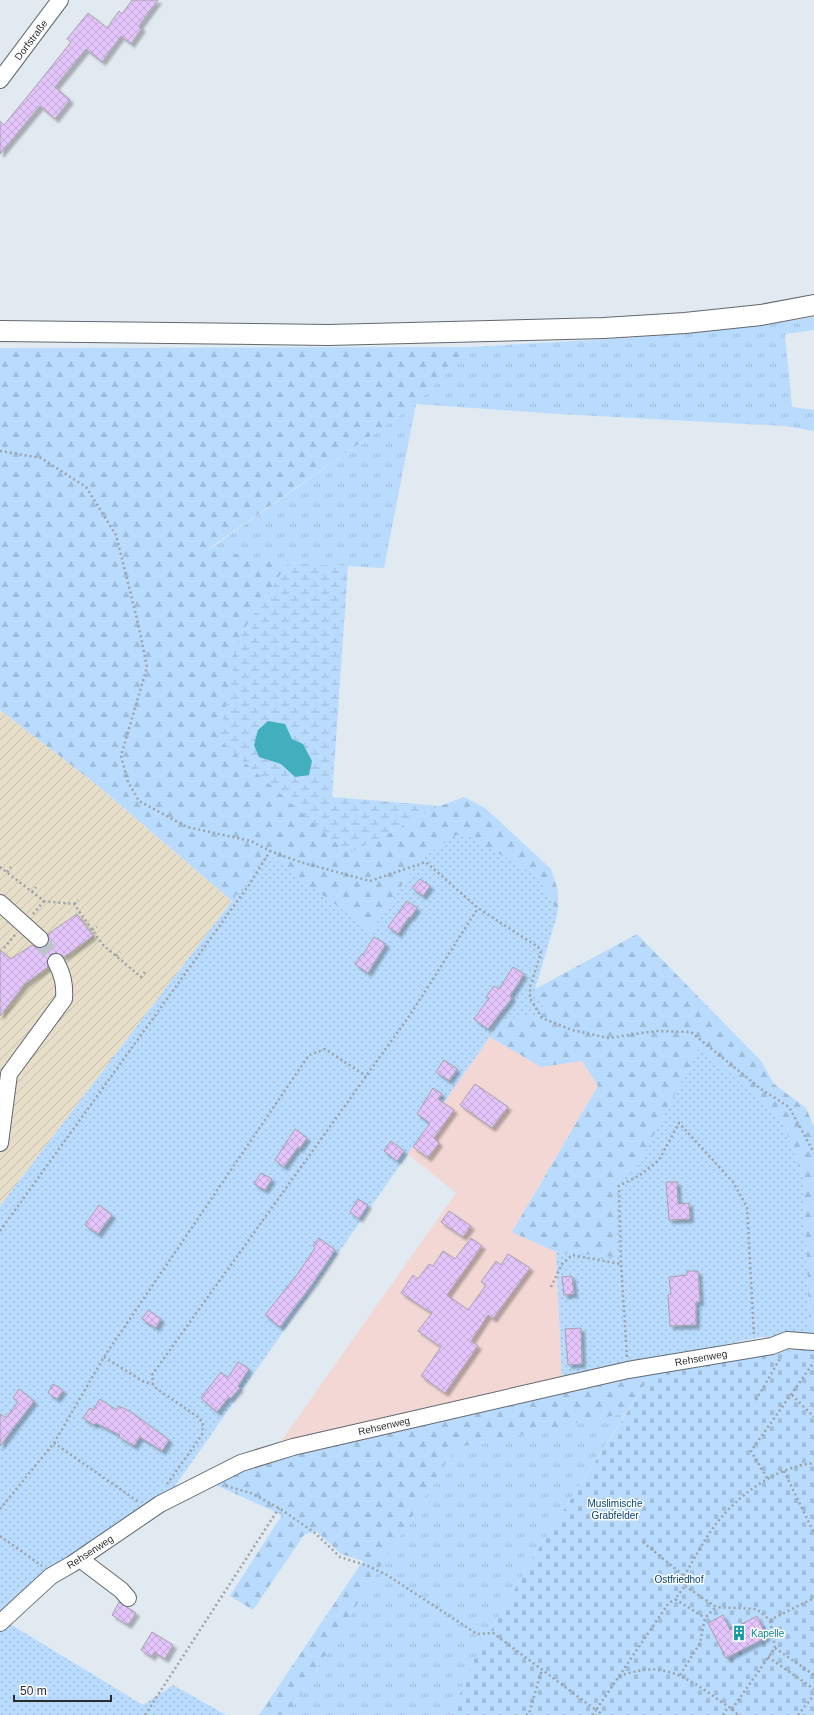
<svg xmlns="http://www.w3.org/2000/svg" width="814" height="1715" font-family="Arial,sans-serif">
<defs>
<pattern id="industrial-furrows" width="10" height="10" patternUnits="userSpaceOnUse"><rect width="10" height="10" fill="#e6dec8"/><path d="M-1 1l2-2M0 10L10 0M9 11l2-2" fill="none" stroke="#c5bfac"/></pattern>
<pattern id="grass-tufts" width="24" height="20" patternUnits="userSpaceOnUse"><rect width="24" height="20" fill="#b9dbfd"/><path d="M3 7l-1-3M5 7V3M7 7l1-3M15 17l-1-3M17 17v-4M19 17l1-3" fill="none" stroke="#9fbcd9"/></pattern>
<pattern id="forest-firs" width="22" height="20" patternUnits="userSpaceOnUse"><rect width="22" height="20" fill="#b9dbfd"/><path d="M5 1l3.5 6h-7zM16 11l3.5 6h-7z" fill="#9fbcd9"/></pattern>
<pattern id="wetland-marsh" width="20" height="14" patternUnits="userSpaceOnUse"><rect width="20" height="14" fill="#b9dbfd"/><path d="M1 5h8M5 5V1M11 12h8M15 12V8" fill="none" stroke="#9fbcd9"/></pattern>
<pattern id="cemetery-stones" width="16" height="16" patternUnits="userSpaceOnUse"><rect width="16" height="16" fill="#b9dbfd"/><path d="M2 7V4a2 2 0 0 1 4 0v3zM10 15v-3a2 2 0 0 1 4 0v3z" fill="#9fbcd9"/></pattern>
<pattern id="park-dots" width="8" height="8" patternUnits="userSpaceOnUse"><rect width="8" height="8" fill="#b9dbfd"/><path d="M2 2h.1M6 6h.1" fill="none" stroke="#9fbcd9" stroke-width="1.8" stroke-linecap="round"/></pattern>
<pattern id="building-cross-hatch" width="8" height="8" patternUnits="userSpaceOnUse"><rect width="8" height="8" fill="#e3c5fb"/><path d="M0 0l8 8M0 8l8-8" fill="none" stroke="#c3a9d7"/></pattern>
<filter id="shadow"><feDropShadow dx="3.5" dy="3.5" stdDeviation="1" flood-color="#0004"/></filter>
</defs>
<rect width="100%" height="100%" fill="#e1e9f1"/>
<path fill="#f2d7d5" d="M490 1037 541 1067 582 1061 598 1086 512 1232 556 1252 562 1379 275 1450 456 1193 408 1154Z"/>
<path fill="url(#industrial-furrows)" d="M0 710 97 785 232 901 0 1206Z"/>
<path fill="url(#grass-tufts)" d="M814 317V330L785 334 792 407 814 410V431L785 426 559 414 416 404 384 568 288 563 208 550 416 404 470 347C585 340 700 337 814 317Z
M626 1413 536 1553 472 1663 454 1710 451 1715H288L455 1448Z"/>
<path fill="url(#forest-firs)" d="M470 347 416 404 208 549 288 563 239 637 349 854 440 806 464 797 485 808 551 869 558 891V912L537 876 420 859 371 931 266 854 232 901 97 785 0 710V348Z
M637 934 761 1061 774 1084 806 1108 814 1127V1337L810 1336 803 1178 783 1123 700 1047 635 1171 615 1183V1258L556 1252 512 1232 598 1086 582 1061 541 1067 490 1037 501 1021 544 1013 535 989Z
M652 1374 626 1413 455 1448 288 1715H259L363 1561 341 1554 316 1531 304 1535 253 1610 230 1596 282 1515 214 1484 276 1457Z"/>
<path fill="url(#wetland-marsh)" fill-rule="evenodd" d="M288 563 348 566 332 797 440 806 349 854 219 740 239 637ZM284 724 292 739 303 745 295 777 281 764Z"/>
<path fill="url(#cemetery-stones)" d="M814 1349V1715H451L454 1710 472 1663 536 1553 652 1374 770 1351Z"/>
<path fill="url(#park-dots)" d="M461 832 537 876 558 912 535 989 545 1013 501 1021 168 1496 66 1563 10 1624 143 1705 173 1685 226 1715H0V1206L232 901 266 853 371 931 420 859Z
M700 1046 783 1123 803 1178 810 1336 761 1337 562 1379 556 1252 615 1257V1183L635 1171Z"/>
<path fill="#42afbf" d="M268 721 285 724 292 739 303 744 312 761 309 775 295 777 281 764 259 757 254 745 258 730Z"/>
<path fill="url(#building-cross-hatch)" stroke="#a6a1a9" filter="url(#shadow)" d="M132 0H158L139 26 142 28 131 44 121 36 102 62 86 49 55 87 70 100 55 119 40 106 0 154V121L4 125 36 86 71 42 67 39 88 13 107 28 119 11 122 14Z
M420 879 430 886 423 896 412 888Z
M407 901 417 908 410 918 409 917 398 934 388 927Z
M77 914 93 936 64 957 57 953 51 954 47 961 48 967 25 984 0 1016V950L11 959 32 945 38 948H43L49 941 48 934Z
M374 937 386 944 368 973 355 964 362 954 363 955Z
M513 967 524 974 510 996 512 998 488 1029 474 1019 489 998 486 997 494 986 499 989Z
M444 1060 457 1069 449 1081 436 1072Z
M475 1084 508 1107 492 1128 460 1105Z
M433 1088 442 1094 438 1099 454 1110 434 1138 439 1143 428 1158 413 1147 430 1123 417 1114Z
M295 1129 307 1138 299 1149 298 1147 284 1167 275 1160Z
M391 1141 404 1151 397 1161 384 1151Z
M261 1173 272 1179 265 1190 254 1184Z
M666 1182H677L678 1204 689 1203 690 1219 669 1220Z
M358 1199 368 1205 359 1219 350 1212Z
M99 1205 112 1215 98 1234 85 1225Z
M449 1211 471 1226 463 1237 441 1222Z
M319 1238 335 1250 313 1283 280 1327 265 1315 299 1272 315 1248 313 1246Z
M471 1238 482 1246 447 1295 468 1310 486 1285 481 1282 496 1261 501 1265 508 1254 530 1268 493 1319 488 1315 471 1341 478 1346 445 1393 421 1376 441 1347 418 1331 432 1313 401 1293 413 1275 418 1279 429 1264 433 1266 443 1251 455 1259Z
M687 1271H698L700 1302H696V1325L670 1326 668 1295 671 1294 669 1277 687 1275Z
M572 1276 574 1294 564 1295 562 1277Z
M148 1310 161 1319 156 1328 142 1319Z
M581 1328 582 1364 568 1365 565 1329Z
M238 1362 249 1369 238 1386 240 1388 230 1399 229 1397 217 1412 201 1398 221 1372 228 1378Z
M53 1384 63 1390 57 1399 48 1393Z
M19 1389 34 1401 0 1446V1414L6 1418 18 1402 13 1398Z
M100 1399 116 1410 119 1406 131 1412 169 1440 162 1451 140 1437 134 1446 119 1437 120 1435 96 1423 94 1425 83 1418 90 1408 93 1410Z
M119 1602 136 1613 128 1625 112 1615Z
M723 1615 730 1630 757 1616 767 1637 726 1658 708 1623Z
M152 1632 173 1645 165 1659 154 1652 152 1657 141 1650Z"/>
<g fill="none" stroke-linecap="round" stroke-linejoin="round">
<path stroke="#bcc3ca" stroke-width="16" stroke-dasharray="16 8" stroke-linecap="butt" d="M40 939 56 962"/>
<defs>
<path id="minor" d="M0 80 60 0
M0 903 40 939
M0 1143 9 1074 64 999C65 985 63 975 56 962
M80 1559 121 1590 128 1598
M0 1623 51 1576 72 1564 160 1504 241 1463 293 1447 628 1370 772 1346 787 1340 814 1342"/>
<path id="major" d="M0 331 328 335 604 328 685 323 761 315 814 305"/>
</defs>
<use href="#minor" stroke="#62686f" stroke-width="18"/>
<use href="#major" stroke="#62686f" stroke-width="22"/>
<path stroke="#9ca2a8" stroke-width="2.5" stroke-dasharray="2 3" stroke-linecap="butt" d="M0 451 41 458 86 487 116 535 138 623 147 667 121 756 128 782 139 801 187 827 251 841 270 851 300 862 370 881 426 862 478 908 538 947 541 953 530 987V998L542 1018 572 1030 608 1038 656 1031 691 1032 761 1089 789 1107 814 1153
M0 867 44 901 74 904 103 945 141 977 145 972
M7 872 11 867
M32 892 36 887
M74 904 78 900
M33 914 44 901
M92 930 97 927
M4 948 15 935
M116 956 120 952
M0 1231 249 885 270 851
M551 1287 562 1264 572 1255 621 1264
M104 1357 144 1382 153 1384
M627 1357 621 1264 619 1186 640 1175 659 1160 679 1123 733 1182 747 1207 754 1336
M792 1395 814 1417
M756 1400 781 1357
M54 1443 104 1357 309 1055 325 1049 366 1076
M784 1471 814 1533
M767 1478 751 1451 814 1362
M167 1484 202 1435 203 1423 198 1417 157 1389 153 1384 152 1375 410 1015 478 908
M226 1486 251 1493 279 1508 315 1533 340 1557 368 1566 387 1575 477 1634 493 1633 596 1710 668 1604 675 1599
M0 1509 54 1443 140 1503
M0 1536 42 1566
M643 1542 684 1576 685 1586 675 1599 705 1618
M684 1576C694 1560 702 1543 713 1528 735 1497 775 1467 814 1463
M685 1586 716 1607 756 1609 770 1620 814 1598
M775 1648 814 1675
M768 1657 814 1689
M680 1675 700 1643 705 1618 716 1607
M619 1676C632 1672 645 1668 659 1670 686 1673 710 1695 732 1709L738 1715
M732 1709 775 1648 770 1620
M145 1715 279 1508
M526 1715 529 1714 542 1669
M592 1715 596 1710 603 1715
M723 1715 728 1707
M798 1715 814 1695"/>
<use href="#minor" stroke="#fff" stroke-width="16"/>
<use href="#major" stroke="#fff" stroke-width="20"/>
</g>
<defs>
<symbol id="building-bare" viewBox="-9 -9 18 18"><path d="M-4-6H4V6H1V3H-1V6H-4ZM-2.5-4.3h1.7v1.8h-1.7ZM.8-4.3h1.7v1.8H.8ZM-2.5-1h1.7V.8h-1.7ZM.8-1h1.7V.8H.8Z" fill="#0f9aa8" stroke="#fff" stroke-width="2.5" paint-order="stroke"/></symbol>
</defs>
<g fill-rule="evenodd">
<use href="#building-bare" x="728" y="1622" width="22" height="22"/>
</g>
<g text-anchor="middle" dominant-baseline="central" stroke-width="3" stroke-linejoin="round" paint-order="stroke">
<g font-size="10" fill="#292c2f" stroke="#fff">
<text transform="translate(31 40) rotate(-53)">Dorfstraße</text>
<text transform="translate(701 1358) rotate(-10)">Rehsenweg</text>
<text transform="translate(384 1426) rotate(-13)">Rehsenweg</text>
<text transform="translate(90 1552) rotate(-33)">Rehsenweg</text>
</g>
<g font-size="10" fill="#014376" stroke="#fff">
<text x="615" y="1503">Muslimische<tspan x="615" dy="12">Grabfelder</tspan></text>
<text x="679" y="1579">Ostfriedhof</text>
</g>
<g font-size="10" fill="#0d838f" stroke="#fff" text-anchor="start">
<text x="751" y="1633">Kapelle</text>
</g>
</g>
<path d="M14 1695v6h97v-6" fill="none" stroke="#292c2f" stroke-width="2"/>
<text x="20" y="1695" font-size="12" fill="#292c2f" stroke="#ffffff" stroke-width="3" paint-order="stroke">50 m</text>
</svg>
